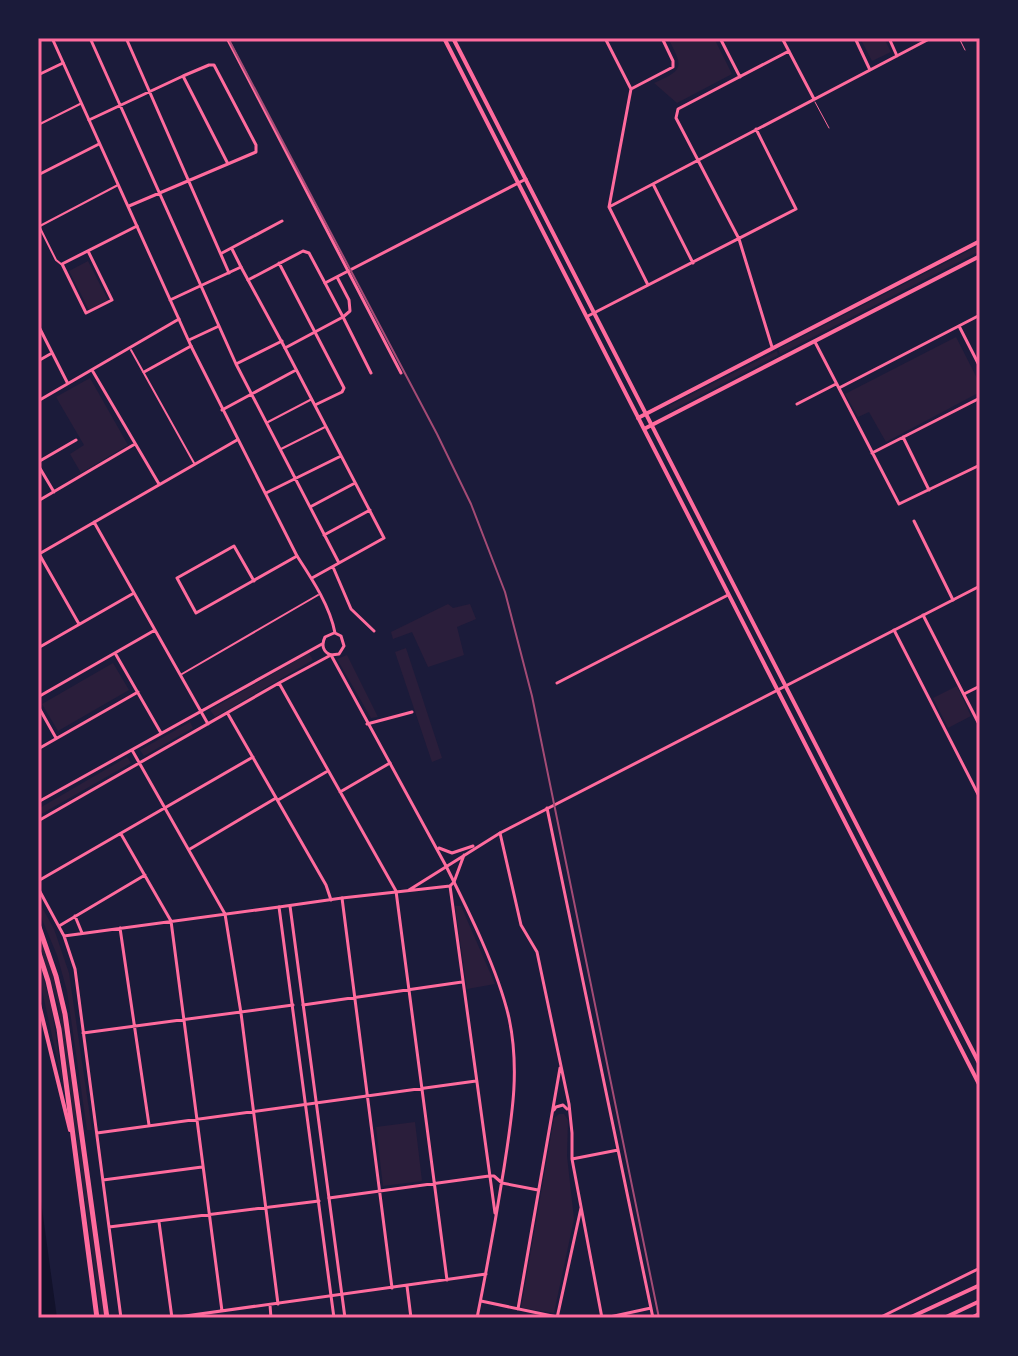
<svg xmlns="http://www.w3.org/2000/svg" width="1018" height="1356" font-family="'Crimson Pro',serif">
<rect width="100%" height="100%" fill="#1b1b3a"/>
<path fill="#2a1e3b" d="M668 38H714L732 74 677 103 654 83C685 69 683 67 668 38Z
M860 38H884L891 52 872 61Z
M980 245V251L780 354 778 349Z
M88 261 108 300 89 310 69 271Z
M956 337 980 384V392L886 442 869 412 858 417 845 394Z
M777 351 778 355 670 411 669 406Z
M90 378 128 445 81 473 70 454 84 445 56 397Z
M448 604 453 608 470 604 476 619 457 627 464 655 428 667 412 632 393 639 391 632Z
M406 648 442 758 432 762 395 652Z
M309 653 313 660 215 717 210 710Z
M347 655 378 717 371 718 337 659Z
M113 663 129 690 58 731 42 704Z
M957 686 971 716 948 728 933 698Z
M190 722 193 728 144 756 140 750Z
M127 757 131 763 38 816V809Z
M38 900 54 929 69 973 92 1130H87L67 991 57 955 38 910Z
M455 906H461L495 984 467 989Z
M38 931 47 954 63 1012 105 1318H101L58 1005 38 941Z
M38 959 51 1005 65 1095 38 972Z
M559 1114H564L568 1120 567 1156 574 1219 554 1313 521 1308 554 1118Z
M415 1122 422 1181 383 1186 376 1127Z"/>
<path fill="#12122b" d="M38 1179 57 1318H38Z"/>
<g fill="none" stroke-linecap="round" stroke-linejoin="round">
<path stroke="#ff6b9d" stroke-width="1" d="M959 38 965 50
M815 102 829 128"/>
<path stroke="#ff6b9d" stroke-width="2" d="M38 125 80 104
M38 227 118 185
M40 228 56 260 61 264
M131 350 194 463
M268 422 312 399
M281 449 325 427
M182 674 318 595"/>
<path stroke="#ff6b9d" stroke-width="3" d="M90 38 236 364 339 563
M126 38 229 273
M227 38 401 373
M605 38 631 89 609 207 648 285
M720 38 740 77
M782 38 814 99
M855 38 870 70
M889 38 897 56
M38 75 63 63
M183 76 228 164
M631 89 673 67V61L662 38
M89 120 183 76 209 65H214L256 145V152L129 206
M38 175 99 144
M653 184 693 263
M609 207 931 38
M232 249 241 267
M88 251 112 300 86 313 62 264 137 226
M222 253 282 221
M279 263 344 388 342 392 315 405
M248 280 303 251 309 253 325 283
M588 316 796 209 756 129
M343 317 371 373
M38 325 67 382
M959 326 980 367
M189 340 219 326
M815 342 899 504 980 465
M772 347 739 239 676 118 678 109 789 51
M285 348 384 538 312 578
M38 361 52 353
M236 364 282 341
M92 370 159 484
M144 372 191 346
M839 388 980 315
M38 401 179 319
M797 404 836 384
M222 410 296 370
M903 437 929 490
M872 453 980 398
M38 462 76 440
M38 465 54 492
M266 493 341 456
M38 501 135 444
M310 507 355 483
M914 521 953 600
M94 522 208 724
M324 535 370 510
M38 552 79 624
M39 554 237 440
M333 567 351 609 374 631
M254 581 234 546 177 578 196 613 297 556
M923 615 980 726
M894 630 980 798
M38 648 134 593
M115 653 161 733
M279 683 396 891 447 1280
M557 683 728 595
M964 694 980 686
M38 697 155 630
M38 706 56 738
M228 714 326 885 331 900
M367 724 412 712
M38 749 138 692
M132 750 225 914 241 1013 278 1304
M340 792 390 763
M278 800 326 772
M38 802 322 644
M547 808 653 1318
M38 821 279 683 331 655
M500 833 521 925 537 952 569 1104 572 1133V1159L602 1318
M121 834 171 921 222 1311
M190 849 276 798
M446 866C468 910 498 970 509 1018 520 1070 512 1116 504 1168 496 1218 487 1268 477 1318
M38 881 253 757
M450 886 495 1213
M38 888 64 936 75 969 121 1318
M342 898 392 1288
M75 916 82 933
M59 926 145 875
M120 928 149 1125
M64 936 279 907
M303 1005 462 982
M83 1033 293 1005
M554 1110 556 1107 563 1105 567 1109
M97 1133 476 1081
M572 1159 618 1150
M103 1180 202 1167
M329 1198 489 1176H494L502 1183 538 1190
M159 1222 172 1318
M109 1227 319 1201
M407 1286 411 1318
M481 1301 557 1317
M270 1305 271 1318
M518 1309 560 1068
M171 1318 486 1274
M557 1318 581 1208
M605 1318 651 1308
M879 1318 980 1268
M970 1318 980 1313"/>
<path stroke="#ff6b9d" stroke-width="3" d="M52 38 191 346 297 556C312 579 330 606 335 633
M170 300 241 267 285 348 343 317 350 311 349 300 337 277
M343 317 325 283 526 179
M334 633 325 637C321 645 323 652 331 655L446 866
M331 655 339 654 344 646 341 636 335 633
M439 848 452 853 473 846
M409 890 500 833 980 586
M290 906 345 1318
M334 1318 279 907 342 898 450 886 454 882 464 855"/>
<path stroke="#ff6b9d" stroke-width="4" d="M444 38 980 1086
M453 38 980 1065
M638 418 980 241
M644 429 980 256
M909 1318 980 1285
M944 1318 980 1301"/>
<path stroke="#ff6b9d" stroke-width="4" d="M38 1000 70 1130"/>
<path stroke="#ff6b9d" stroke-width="5" d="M38 924 56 976 65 1014 107 1318
M38 950 48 981 59 1029 97 1318"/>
<path stroke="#a44b75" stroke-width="2" d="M228 38 437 434 471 504 505 592 532 696 659 1318"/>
</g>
<rect width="1018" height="1356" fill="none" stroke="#1b1b3a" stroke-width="80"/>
<rect x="40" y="40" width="938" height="1276" fill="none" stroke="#ff6b9d" stroke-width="3"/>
</svg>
